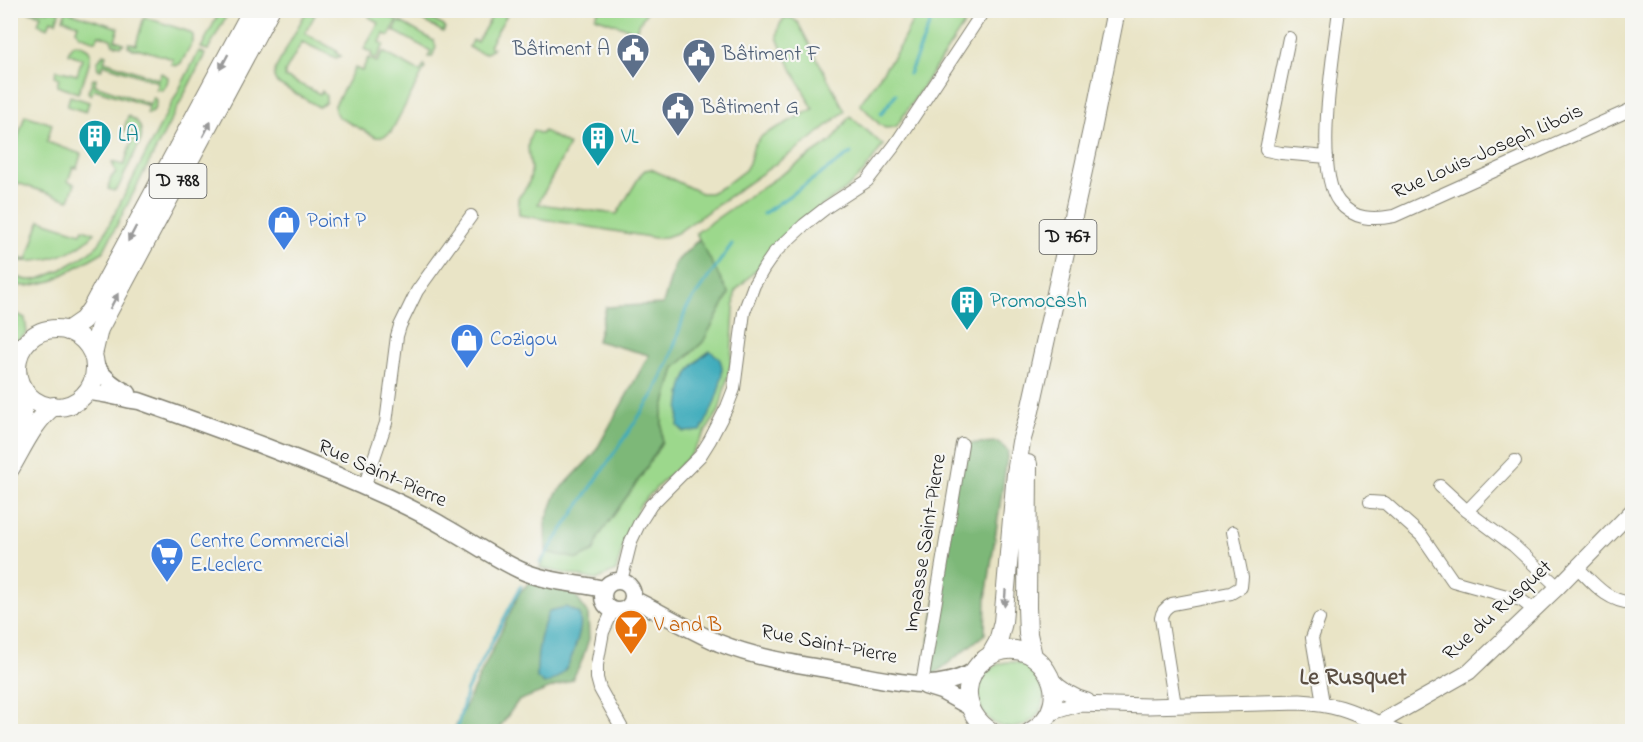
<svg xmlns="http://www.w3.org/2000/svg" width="1643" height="742" font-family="'Indie Flower',sans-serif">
<rect width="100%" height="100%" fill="#f6f6f2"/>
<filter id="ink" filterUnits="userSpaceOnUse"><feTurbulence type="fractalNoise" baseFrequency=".0167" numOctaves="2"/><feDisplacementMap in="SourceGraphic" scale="12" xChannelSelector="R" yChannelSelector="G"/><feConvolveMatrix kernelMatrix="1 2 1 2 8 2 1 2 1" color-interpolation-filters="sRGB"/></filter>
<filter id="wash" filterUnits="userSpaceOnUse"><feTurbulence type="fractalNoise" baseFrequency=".008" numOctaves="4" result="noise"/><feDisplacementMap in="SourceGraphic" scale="24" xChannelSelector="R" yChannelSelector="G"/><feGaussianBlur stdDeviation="1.35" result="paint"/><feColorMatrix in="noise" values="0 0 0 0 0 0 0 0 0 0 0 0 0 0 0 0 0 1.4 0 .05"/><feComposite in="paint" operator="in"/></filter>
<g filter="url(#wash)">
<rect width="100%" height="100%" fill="#e9e4c6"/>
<path fill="#9cd88c" stroke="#5c7a54" stroke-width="1.5" d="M599 10H647V11L635 31 595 17Z
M27 11H60L56 22 51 20 48 28 38 24 41 15Z
M66 11 119 28 115 40 124 43 121 46 113 44 111 39 99 35 96 41 79 35 76 30 78 24 63 19Z
M220 11H229L208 50 201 48Z
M368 11H378L397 20 389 36 384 34 380 42 384 45 376 59 371 56 372 53 364 49 379 23 369 17 371 12Z
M415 11 444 26 445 28 443 32 416 17 413 13Z
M495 11H509L489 46 493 48C486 58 477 51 469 47L473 40 477 42Z
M918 11H973L896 127 885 128 879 124 860 104 896 53Z
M309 13 315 15 305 33 337 51 336 53 341 56 336 58 302 42 285 72V77L320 94 322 91 326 96V102L319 107 277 83 274 77 275 70 305 14Z
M144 17 187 31 193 35V42L181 63 176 66 171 64 173 59 140 49H133L128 46 129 43 136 45Z
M784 18H792L798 23 845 111 811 139 677 233 666 237 655 238 519 215 518 198C522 193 527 188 529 182 536 163 521 152 533 130L541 134 544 131 569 145 538 204 617 214 641 174 645 170 651 169 701 193H710L724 186 745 170 749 163 754 145 763 135 813 109 782 50 777 37 779 26Z
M399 21 434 41 436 47 432 57H428L431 51 394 31Z
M75 44C80 45 86 46 89 50 94 57 82 85 78 93L57 86 59 78 55 76 57 70 77 75 82 59 68 53 72 45Z
M199 51 205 54 103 252 52 281 28 286 11 285V275C18 277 25 281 33 280 50 278 87 256 99 244Z
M383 52 420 72 424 65 425 68 391 132C386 136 382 138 376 137L338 117 335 111V105L355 68 362 71 368 58 377 62Z
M104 54 106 55 104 61 158 79 161 73 168 77C168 83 166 87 162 90L156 89 158 82 103 64 101 70 98 69C96 64 99 57 104 54Z
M96 78 95 85 150 104 153 97 156 100C156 106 154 113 147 114L149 106 94 89 91 95 88 92 93 79Z
M70 96 89 102 86 112 67 106Z
M25 115 52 124 47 142 81 154 77 168 73 167 68 181 75 184 69 200 11 181V160Z
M128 116C139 121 143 128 141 140L118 188 114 191 108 189C110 183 109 177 116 173L112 162 124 165 134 134 124 130Z
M850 116 883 145 864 172 845 190 798 222 775 244 759 267 735 291 731 363 719 411 690 456 665 479 640 505 627 532 616 571 596 580 540 568 546 552 578 559 594 551 599 536 642 475 662 442V414L675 368 703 342 699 239 696 233 746 198 832 141Z
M40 220 81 233 83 229 95 233C75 254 47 263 18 261L19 258 27 260Z
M10 310 25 318 27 333 14 344 10 345Z
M978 695a33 33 0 1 1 66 0a33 33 0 1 1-66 0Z"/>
<path fill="#7db878" stroke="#4c6a4a" stroke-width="1.5" d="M699 239 729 294 703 342 675 368 662 414V442L642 475 599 536 594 551 578 559 546 552 545 523 556 494 594 454 649 355 597 341 606 307 663 304 675 263Z
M998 442 1008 451 986 598 985 634 922 684 962 444Z
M530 582 566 589 575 595 588 614 589 639 581 663 572 680 518 701 497 731 453 732 520 592Z"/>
<path fill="#3dabbb" stroke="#2c646c" stroke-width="1.5" d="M710 351C713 353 716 355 718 357 731 372 709 417 701 431L684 432 678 426C680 394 680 370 710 351Z
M566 607 579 613C582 625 580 630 577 641 571 662 565 678 544 684L537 678C536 655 540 632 549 611Z"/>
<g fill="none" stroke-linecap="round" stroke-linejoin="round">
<path stroke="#3dabbb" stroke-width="3" d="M909 74 923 41 935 10
M881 114 896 94
M763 214 851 153
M540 563 654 394 670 359 686 309 732 244
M456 732 467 690 521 586"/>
</g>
</g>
<g filter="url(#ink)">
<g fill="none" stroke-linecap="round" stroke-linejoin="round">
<defs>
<path id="minor" d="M1339 10C1334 52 1313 170 1339 202 1354 220 1373 220 1394 216L1632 109
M1289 38 1266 150 1281 153 1327 157
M1440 486 1467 511 1514 546 1558 587
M364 487 386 423 397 336 400 326 417 291 471 216
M1370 502 1385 503 1422 536 1453 581 1521 600 1534 610
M1467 511 1515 461
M1577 567C1595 585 1607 601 1632 603
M621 581 631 541 639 524 651 505 700 456 710 440 727 407 734 389 744 312 754 285 764 268 775 252 804 225 827 207 867 181 895 145 984 10
M613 610 603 632 597 665V678L600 689 624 732
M1319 619 1312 638 1323 703
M922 684 962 444
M1175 705 1161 618C1162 611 1166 607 1172 604L1231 593 1241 587 1242 577 1233 532
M1379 724 1399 732"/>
<path id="tertiary" d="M1052 680C1062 691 1073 697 1087 701
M1049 713 1078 704 1148 706 1300 702C1334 704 1349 710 1379 724
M1374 732 1379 724 1388 718 1469 672 1558 587 1632 511"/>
<path id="secondary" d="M10 348 24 345
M95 365C104 378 114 387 128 393
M10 367 18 373
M86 392C104 392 121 399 139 401 222 430 308 461 389 498 408 507 427 516 445 527 470 541 494 558 520 570 546 582 576 583 604 589
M603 596a15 15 0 1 1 30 0a15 15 0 1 1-30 0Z
M633 599C662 613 689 630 719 643 759 659 802 665 844 672 869 677 895 683 921 684 939 685 959 680 974 671
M925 686 941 691 970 707"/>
<path id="primary" d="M17 368a39 39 0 1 1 78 0a39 39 0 1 1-78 0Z
M67 331 83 320 91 309 252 10
M93 355 99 329 270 10
M10 397 12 412 10 425
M10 437 22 415 27 393
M1028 464 1027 607 1028 634 1033 656
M10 469C23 447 34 421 54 406
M990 656 998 642 1003 622 1016 473 1021 442 1030 411 1092 130 1116 10
M992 732C977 723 967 708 968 690 969 678 975 666 985 659 1033 623 1085 701 1030 732"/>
</defs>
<use href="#minor" stroke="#828071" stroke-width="14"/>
<use href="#tertiary" stroke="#828071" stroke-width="17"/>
<use href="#secondary" stroke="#828071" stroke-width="19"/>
<use href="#primary" stroke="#828071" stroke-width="20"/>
<use href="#minor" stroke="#fff" stroke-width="12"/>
<use href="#tertiary" stroke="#fff" stroke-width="15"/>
<use href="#secondary" stroke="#fff" stroke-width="16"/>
<use href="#primary" stroke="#fff" stroke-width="18"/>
</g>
<defs><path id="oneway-solid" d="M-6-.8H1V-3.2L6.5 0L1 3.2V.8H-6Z" transform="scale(1.5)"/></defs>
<g fill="#999">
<use href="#oneway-solid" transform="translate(224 62) rotate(118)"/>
<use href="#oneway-solid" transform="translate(207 129) rotate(-62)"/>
<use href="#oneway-solid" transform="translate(132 234) rotate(118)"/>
<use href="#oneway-solid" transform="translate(114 301) rotate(-62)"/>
<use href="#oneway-solid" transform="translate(1005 598) rotate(94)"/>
</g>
</g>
<defs>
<symbol id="civic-pin" viewBox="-11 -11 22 30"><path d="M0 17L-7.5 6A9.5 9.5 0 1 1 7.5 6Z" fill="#5c6f8a" stroke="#f6f6f2"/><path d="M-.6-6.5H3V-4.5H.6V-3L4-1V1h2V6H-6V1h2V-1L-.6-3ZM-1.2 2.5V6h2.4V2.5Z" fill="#fff"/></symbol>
<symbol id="building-pin" viewBox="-11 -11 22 30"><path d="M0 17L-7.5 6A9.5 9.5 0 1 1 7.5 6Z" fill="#0f9aa8" stroke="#f6f6f2"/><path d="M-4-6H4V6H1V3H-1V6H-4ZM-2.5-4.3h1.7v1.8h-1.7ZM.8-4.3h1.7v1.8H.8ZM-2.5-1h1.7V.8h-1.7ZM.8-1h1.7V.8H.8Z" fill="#fff"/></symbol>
<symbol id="shop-pin" viewBox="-11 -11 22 30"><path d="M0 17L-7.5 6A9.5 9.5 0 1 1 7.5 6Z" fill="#3f7fe0" stroke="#f6f6f2"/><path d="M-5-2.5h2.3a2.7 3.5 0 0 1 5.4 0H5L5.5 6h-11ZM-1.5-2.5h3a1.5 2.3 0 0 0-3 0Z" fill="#fff"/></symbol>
<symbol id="supermarket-pin" viewBox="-11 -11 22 30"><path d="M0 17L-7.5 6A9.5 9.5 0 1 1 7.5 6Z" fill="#3f7fe0" stroke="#f6f6f2"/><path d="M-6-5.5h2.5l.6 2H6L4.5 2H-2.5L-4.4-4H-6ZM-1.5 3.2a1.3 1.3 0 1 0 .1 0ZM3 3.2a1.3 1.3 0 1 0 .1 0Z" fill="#fff"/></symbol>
<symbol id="bar-pin" viewBox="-11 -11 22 30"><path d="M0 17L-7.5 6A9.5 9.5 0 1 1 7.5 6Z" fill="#e8710a" stroke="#f6f6f2"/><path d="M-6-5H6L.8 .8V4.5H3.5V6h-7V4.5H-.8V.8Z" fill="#fff"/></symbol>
</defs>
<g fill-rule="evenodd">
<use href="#civic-pin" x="614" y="31" width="38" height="52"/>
<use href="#civic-pin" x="680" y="36" width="38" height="52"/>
<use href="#civic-pin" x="659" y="89" width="38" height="52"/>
<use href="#building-pin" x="76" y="117" width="38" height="52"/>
<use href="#building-pin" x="579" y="119" width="38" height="52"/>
<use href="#shop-pin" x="265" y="203" width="38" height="52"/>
<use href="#building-pin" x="948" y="283" width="38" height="52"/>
<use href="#shop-pin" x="448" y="321" width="38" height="52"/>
<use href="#supermarket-pin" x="148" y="535" width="38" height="52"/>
<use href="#bar-pin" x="612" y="607" width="38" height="52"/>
</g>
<g text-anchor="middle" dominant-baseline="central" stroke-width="4.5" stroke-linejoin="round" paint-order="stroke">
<g fill="#f6f6f2" stroke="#5d5d5c" stroke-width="1.5">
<rect x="149.5" y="164" width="57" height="34" rx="4.5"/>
<rect x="1039.5" y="220" width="57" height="34" rx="4.5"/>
</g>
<g font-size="20" font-weight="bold" fill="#1c1c1c">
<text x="178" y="181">D 788</text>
<text x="1068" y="237">D 767</text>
</g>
<g font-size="21" fill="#4e5e75" stroke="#f6f6f2" text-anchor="start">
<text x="610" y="50" text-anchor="end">Bâtiment A</text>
<text x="722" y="55">Bâtiment F</text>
<text x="701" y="108">Bâtiment G</text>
</g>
<g font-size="21" fill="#0d838f" stroke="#f6f6f2" text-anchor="start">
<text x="118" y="136">LA</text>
<text x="621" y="138">VL</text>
<text x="990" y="302">Promocash</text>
</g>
<g font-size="21" fill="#1c1c1c" stroke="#f6f6f2">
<text transform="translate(1488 152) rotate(-24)">Rue Louis-Joseph Libois</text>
<text transform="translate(382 474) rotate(24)">Rue Saint-Pierre</text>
<text transform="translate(926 543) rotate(-81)">Impasse Saint-Pierre</text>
<text transform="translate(1498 611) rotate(-42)">Rue du Rusquet</text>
<text transform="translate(829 645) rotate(11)">Rue Saint-Pierre</text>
</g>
<g font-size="21" fill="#366cbe" stroke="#f6f6f2" text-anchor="start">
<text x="307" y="222">Point P</text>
<text x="490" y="340">Cozigou</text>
<text x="190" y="542">Centre Commercial<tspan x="190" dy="24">E.Leclerc</tspan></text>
</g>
<g font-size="21" fill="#c56008" stroke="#f6f6f2" text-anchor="start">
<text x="654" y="626">V and B</text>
</g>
<g font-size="24" font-weight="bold" fill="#5a4e42" stroke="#f6f6f2">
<text x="1353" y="678">Le Rusquet</text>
</g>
</g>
<rect width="1643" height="742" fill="none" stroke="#f6f6f2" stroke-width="36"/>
</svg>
